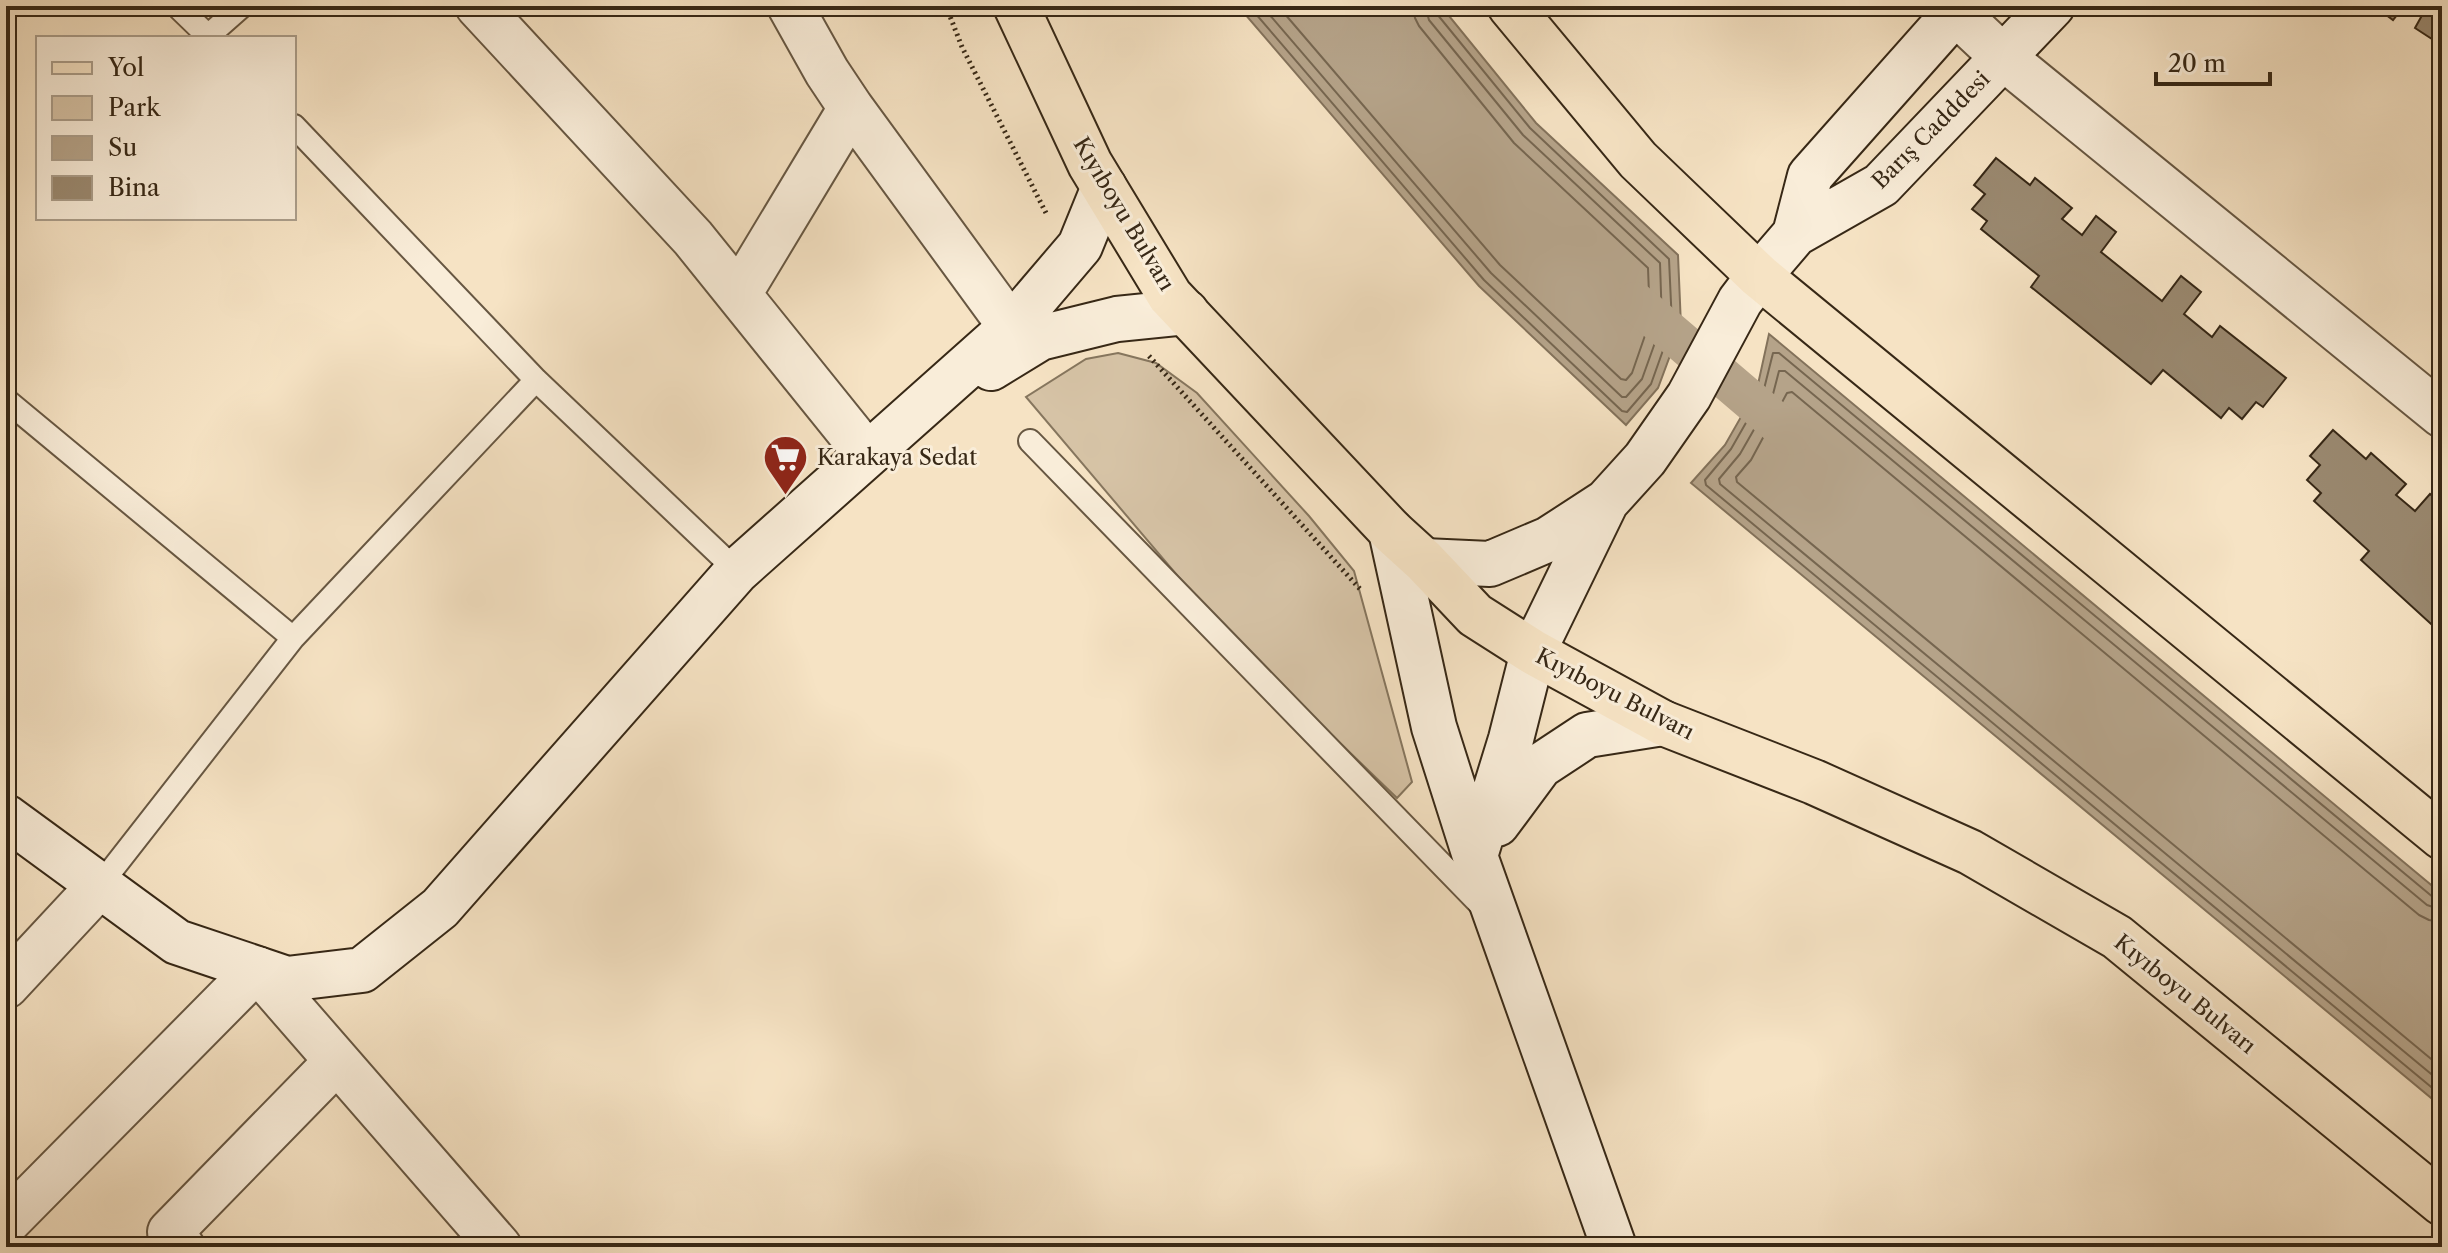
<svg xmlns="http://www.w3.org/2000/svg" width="2448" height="1253" font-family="'Libre Caslon Text',serif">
<rect width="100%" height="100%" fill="#f6e3c4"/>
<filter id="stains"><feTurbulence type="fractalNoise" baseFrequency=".0025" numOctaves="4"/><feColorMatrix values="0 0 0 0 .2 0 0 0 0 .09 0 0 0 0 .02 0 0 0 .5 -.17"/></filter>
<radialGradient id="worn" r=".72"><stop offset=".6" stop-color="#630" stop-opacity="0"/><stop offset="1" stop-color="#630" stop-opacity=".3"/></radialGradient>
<path fill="#d6c3a6" stroke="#86765e" stroke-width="2" d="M1118 353 1156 363 1197 393 1309 516 1354 571 1412 782 1397 798 1226 633 1026 397 1086 359Z"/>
<path fill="#b5a389" stroke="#83725b" stroke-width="2" d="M1238 6H1441L1536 123 1678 255 1681 326 1658 388 1626 425 1479 286Z
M1769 334 2442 894V1107L1691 483 1725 445 1757 389Z"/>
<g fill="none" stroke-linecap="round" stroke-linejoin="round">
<path stroke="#766650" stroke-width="2" d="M1249 6 1484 280 1622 411 1627 412 1651 384 1672 325 1669 259 1530 128 1437 14 1435 6
M1262 6 1491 273 1622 397H1626L1642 379 1662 323 1660 263 1523 135 1429 20 1425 6
M1278 6 1500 265 1621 379 1626 380 1632 373 1650 321 1648 268 1514 143 1419 26 1415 18 1413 6
M2442 900 2434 898 1779 353H1773L1763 393 1731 449 1705 480 1706 485 2442 1096
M2442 910 2427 905 1785 371H1779L1772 398 1740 454 1719 479 1720 484 2442 1083
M2442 922 2429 920 2419 915 1792 392 1787 393 1751 460 1736 477 1737 482 2442 1068"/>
<path stroke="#b5a389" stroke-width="40" d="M1635 302 1791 435"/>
</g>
<path fill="#9a8970" stroke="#372816" stroke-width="2" d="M2378 6H2404L2393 20 2377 8Z
M2420 6H2442V34L2435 41 2415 28 2425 10Z
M1996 158 2030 185 2035 178 2072 208 2062 219 2082 235 2096 216 2116 232 2101 252 2162 301 2181 276 2201 292 2184 314 2212 337 2220 326 2286 378 2263 407 2256 402 2242 419 2229 408 2221 418 2163 370 2151 384 2031 287 2039 276 1981 229 1987 221 1972 209 1985 194 1974 185Z
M2333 430 2366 459 2371 453 2406 484 2396 495 2415 511 2430 494 2442 504V519L2433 529 2442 538V634L2361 560 2369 551 2314 501 2321 493 2307 480 2320 465 2310 456Z"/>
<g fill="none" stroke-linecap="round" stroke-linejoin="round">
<defs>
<path id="lane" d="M177 6 210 38
M208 36 242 6
M294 126 536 380 737 571
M6 400 293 638
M1030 441 1482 906
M100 885 293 638 536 380"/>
<path id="street" d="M478 6 693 238 867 454
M790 6 827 72 851 108 1011 327
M1955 12 2004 58 2442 415
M739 294 851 108
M6 986 100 885
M6 1223 257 969 499 1247
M182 1247 170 1232 337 1061"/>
<path id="secondary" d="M1795 234 1810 176 1961 6
M991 368 1040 338 1117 319 1186 312
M1391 531 1434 727 1475 856
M1424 561 1490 564 1549 539 1606 502
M6 817 177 942 287 979 362 970 440 908 737 571 1011 327 1080 246 1104 187
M1497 824 1540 766 1587 735 1663 723
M1614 1247 1475 856 1511 739 1533 652 1606 502 1645 459 1689 396 1740 301 1759 276 1795 234 1881 185 2052 6"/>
<path id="primary" d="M1016 6 1090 164 1170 296 1391 531 1424 561 1475 615 1533 652 1663 723 1814 782 1970 852 2117 937 2442 1203
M1510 6 1638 160 1759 276 2442 837"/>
</defs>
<use href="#lane" stroke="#675742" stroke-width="26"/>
<use href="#street" stroke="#675742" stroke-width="48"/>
<use href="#secondary" stroke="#372816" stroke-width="48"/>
<use href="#primary" stroke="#372816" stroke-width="48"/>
<path stroke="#372816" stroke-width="5" stroke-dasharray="2 4" stroke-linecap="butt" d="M946 6 962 47 1047 215
M1149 356 1360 589"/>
<use href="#lane" stroke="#f9edd9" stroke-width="22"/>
<use href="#street" stroke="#f9edd9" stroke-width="44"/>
<use href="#secondary" stroke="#f9edd9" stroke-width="44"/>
<use href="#primary" stroke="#f6e3c4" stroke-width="44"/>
</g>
<defs>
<symbol id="supermarket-pin" viewBox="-11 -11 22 30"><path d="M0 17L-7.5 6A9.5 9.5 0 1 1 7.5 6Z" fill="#8f2418" stroke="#f9edd9"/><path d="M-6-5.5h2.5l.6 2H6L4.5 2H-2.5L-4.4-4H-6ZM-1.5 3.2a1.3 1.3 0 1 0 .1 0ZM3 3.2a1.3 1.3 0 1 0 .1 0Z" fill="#fff"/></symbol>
</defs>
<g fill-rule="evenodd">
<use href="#supermarket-pin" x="760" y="432" width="51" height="69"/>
</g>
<g text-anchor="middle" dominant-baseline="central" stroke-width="6" stroke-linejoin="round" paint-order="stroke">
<g font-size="22" fill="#372816" stroke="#f9edd9">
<text transform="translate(1931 130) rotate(-45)">Barış Cadddesi</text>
<text transform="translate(1124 214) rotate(59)">Kıyıboyu Bulvarı</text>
<text transform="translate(1615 694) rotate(27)">Kıyıboyu Bulvarı</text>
<text transform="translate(2185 994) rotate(39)">Kıyıboyu Bulvarı</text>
</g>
<g font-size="22" fill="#372816" stroke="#f9edd9" text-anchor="start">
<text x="817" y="457">Karakaya Sedat</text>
</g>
</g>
<rect width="2448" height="1253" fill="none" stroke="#f6e3c4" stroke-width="32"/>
<rect x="8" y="8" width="2432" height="1237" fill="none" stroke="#372816" stroke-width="4"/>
<rect x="16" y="16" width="2416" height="1221" fill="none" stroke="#372816" stroke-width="2"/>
<rect x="36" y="36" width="260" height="184" fill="#f9edd9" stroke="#ab9e8b" stroke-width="2"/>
<rect x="52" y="62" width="40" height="12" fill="#f6e3c4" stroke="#ab9e8b" stroke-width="2"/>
<text x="108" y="76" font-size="24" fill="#372816">Yol</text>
<rect x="52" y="96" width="40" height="24" fill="#d6c3a6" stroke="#ab9e8b" stroke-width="2"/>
<text x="108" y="116" font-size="24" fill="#372816">Park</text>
<rect x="52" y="136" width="40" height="24" fill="#b5a389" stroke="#ab9e8b" stroke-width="2"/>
<text x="108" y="156" font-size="24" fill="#372816">Su</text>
<rect x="52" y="176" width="40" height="24" fill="#9a8970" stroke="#ab9e8b" stroke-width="2"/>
<text x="108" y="196" font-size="24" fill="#372816">Bina</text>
<path d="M2156 72v12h114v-12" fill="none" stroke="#372816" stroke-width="4"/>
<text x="2168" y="72" font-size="24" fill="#372816" stroke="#f9edd9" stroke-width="6" paint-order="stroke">20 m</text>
<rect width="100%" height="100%" filter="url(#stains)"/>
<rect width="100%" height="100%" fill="url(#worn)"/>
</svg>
